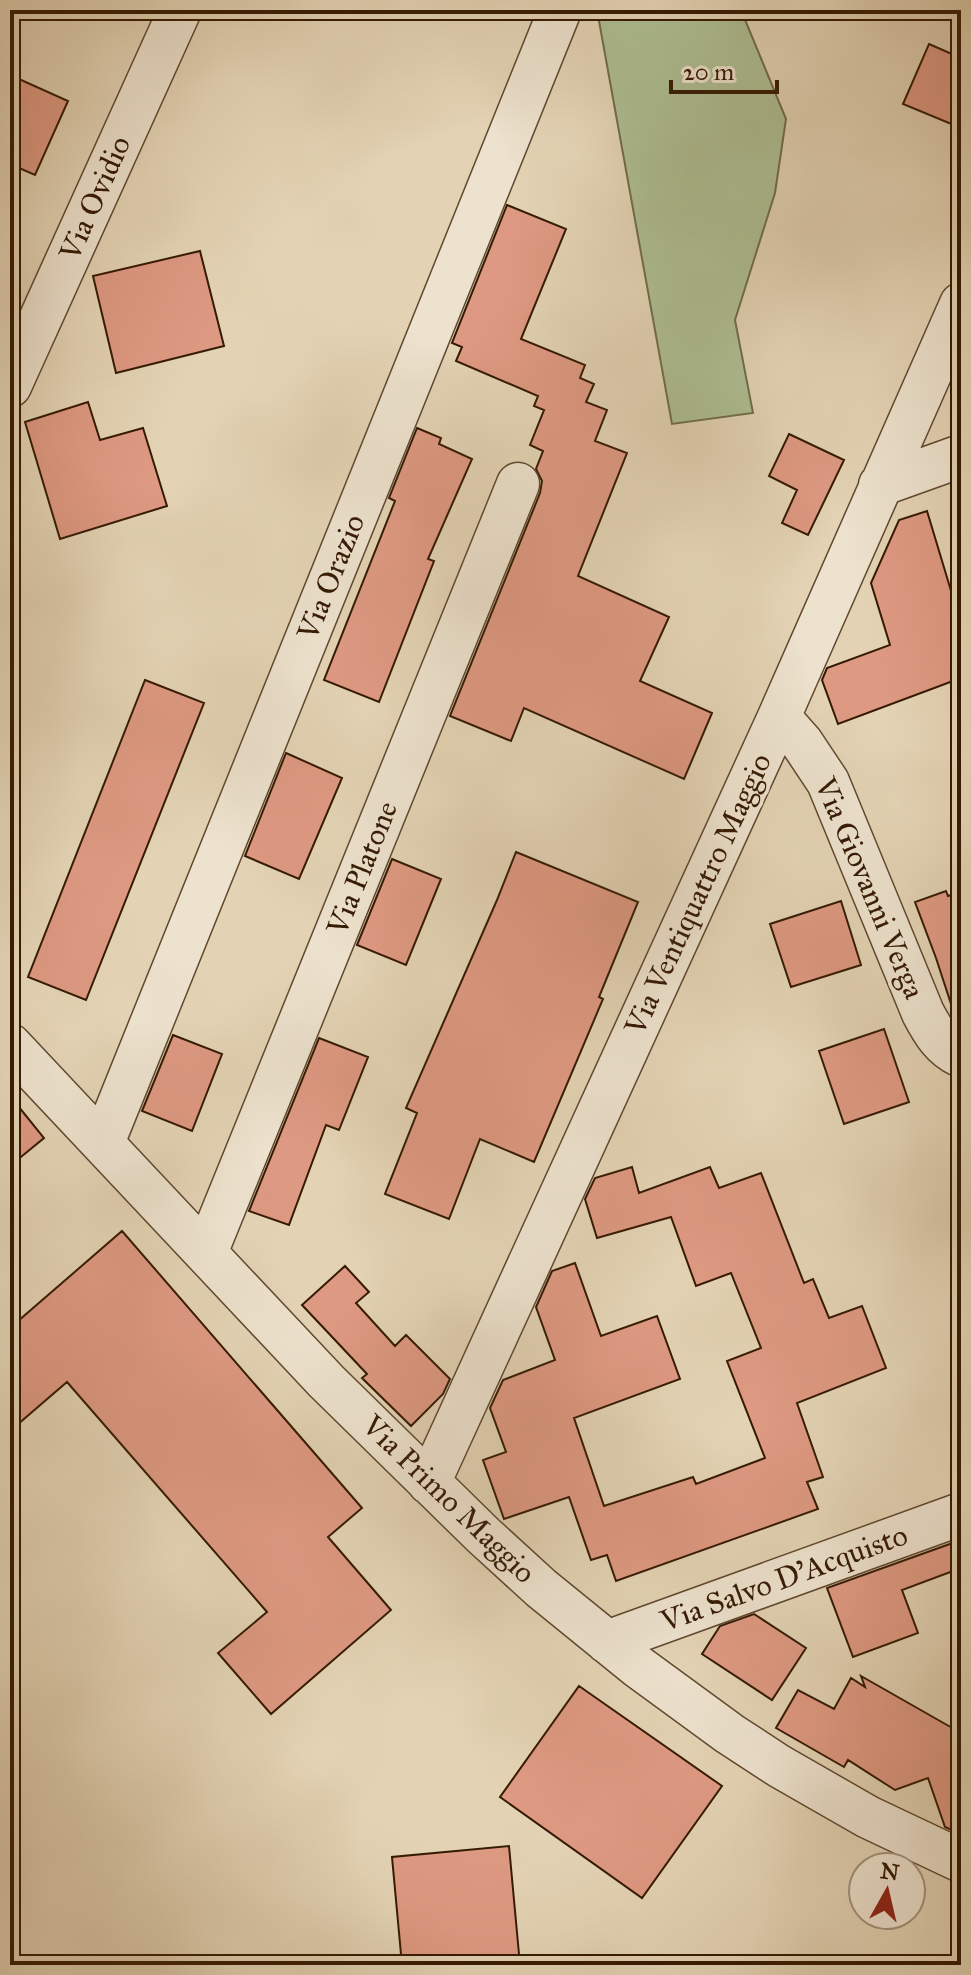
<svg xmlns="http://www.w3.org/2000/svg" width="971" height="1975" font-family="'IM FELL Great Primer',serif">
<rect width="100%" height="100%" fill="#e3d3b4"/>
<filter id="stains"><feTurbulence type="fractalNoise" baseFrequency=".0025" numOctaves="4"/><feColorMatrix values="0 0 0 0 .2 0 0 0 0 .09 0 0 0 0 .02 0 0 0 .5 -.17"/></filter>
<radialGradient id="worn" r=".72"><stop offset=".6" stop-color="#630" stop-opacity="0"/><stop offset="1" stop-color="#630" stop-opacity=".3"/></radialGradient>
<path fill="#adbe92" stroke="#716c4a" stroke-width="2" d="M597 10H741L786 119 775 193 735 320 753 413 672 424Z"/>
<path fill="#de9982" stroke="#351a03" stroke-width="2" d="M929 44 961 58V128L903 104Z
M10 75 68 101 35 175 10 164Z
M507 205 566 229 521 339 585 365 580 378 594 384 586 402 607 410 595 441 627 453 578 576 669 617 640 681 712 713 684 779 524 708 511 741 450 716 540 493 542 481 536 469 543 451 530 445 544 410 534 406 538 396 456 361 462 347 452 343Z
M200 251 224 346 116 373 93 276Z
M88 402 100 440 143 428 167 506 60 539 25 422Z
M417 428 441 438 439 444 472 459 428 559 434 561 379 702 324 680 395 501 389 498Z
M789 434 844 460 808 535 782 523 797 490 769 476Z
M927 511 961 624V678L838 724 822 680 827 668 890 645 871 583 899 520Z
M145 680 204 703 86 1000 28 977Z
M286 753 342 778 299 879 245 856Z
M516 852 638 902 599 997 603 999 534 1162 480 1139 449 1219 385 1194 417 1113 406 1108 497 900Z
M392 859 441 879 406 965 357 945Z
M946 891 948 896 961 892V1015L955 1016 936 958 915 902Z
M841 901 861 965 791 987 770 924Z
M884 1029 909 1102 844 1124 819 1051Z
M173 1035 222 1054 192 1131 142 1111Z
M319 1038 368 1057 339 1130 326 1125 289 1225 249 1211Z
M10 1096 44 1138 10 1166Z
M632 1167 639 1193 710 1167 719 1188 761 1173 804 1283 813 1279 829 1318 862 1306 886 1368 797 1403 823 1477 807 1482 818 1509 616 1581 607 1555 591 1560 569 1497 504 1519 483 1460 506 1452 490 1408 503 1380 555 1360 536 1307 552 1271 575 1263 601 1336 657 1316 680 1379 574 1418 604 1506 693 1477 696 1484 765 1458 727 1361 761 1348 731 1273 696 1286 671 1217 597 1238 585 1199 595 1178Z
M122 1231 362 1508 328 1537 391 1610 271 1714 218 1653 267 1612 67 1382 10 1431V1328Z
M345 1266 369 1292 356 1303 395 1346 406 1335 450 1379 443 1394 411 1426 362 1378 367 1374 302 1305Z
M961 1540V1568L902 1590 918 1633 853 1657 827 1588Z
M754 1614 806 1648 772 1700 702 1654 720 1626Z
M861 1676 961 1733V1834L945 1827 928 1778 895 1790 848 1760 844 1767 776 1728 798 1690 834 1709 851 1678 865 1687Z
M579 1686 722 1786 642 1898 500 1797Z
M509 1846 520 1965H402L392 1857Z"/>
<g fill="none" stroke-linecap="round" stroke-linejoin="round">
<defs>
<path id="minor" d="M10 386 180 10
M880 485 961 456
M779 717 802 743 828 782 923 1013C933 1032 942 1047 961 1056
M10 1045 326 1381 483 1535 541 1588 637 1666 730 1734 779 1766 868 1817 961 1861
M103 1143 560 10
M206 1253 518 484
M429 1483 779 717 961 304
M607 1642 961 1514"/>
</defs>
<use href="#minor" stroke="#60482f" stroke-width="45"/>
<use href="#minor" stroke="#ede2ce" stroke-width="42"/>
</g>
<g text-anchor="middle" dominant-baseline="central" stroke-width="7" stroke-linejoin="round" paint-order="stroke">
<g font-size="30" fill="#351a03" stroke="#ede2ce">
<text transform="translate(95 198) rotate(-66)">Via Ovidio</text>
<text transform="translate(331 577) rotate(-68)">Via Orazio</text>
<text transform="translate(362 868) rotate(-68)">Via Platone</text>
<text transform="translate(870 888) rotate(67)">Via Giovanni Verga</text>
<text transform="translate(698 894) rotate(-65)">Via Ventiquattro Maggio</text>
<text transform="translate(449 1499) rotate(44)">Via Primo Maggio</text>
<text transform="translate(784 1578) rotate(-20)">Via Salvo D'Acquisto</text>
</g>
</g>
<rect width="971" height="1975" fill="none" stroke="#e3d3b4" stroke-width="40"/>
<rect x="12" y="12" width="947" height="1951" fill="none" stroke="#351a03" stroke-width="4"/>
<rect x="20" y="20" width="931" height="1935" fill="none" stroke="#351a03" stroke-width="2"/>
<g transform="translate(887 1891) rotate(8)"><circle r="38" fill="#ede2ce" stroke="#a3927d" stroke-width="2"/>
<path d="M0-6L14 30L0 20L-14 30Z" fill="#8f2418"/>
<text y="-12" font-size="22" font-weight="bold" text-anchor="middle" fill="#351a03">N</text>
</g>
<path d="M671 80v12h106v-12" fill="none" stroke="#351a03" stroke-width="4"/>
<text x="683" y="80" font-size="24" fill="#351a03" stroke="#ede2ce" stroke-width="6" paint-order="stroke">20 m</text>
<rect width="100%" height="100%" filter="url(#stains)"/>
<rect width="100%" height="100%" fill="url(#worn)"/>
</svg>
